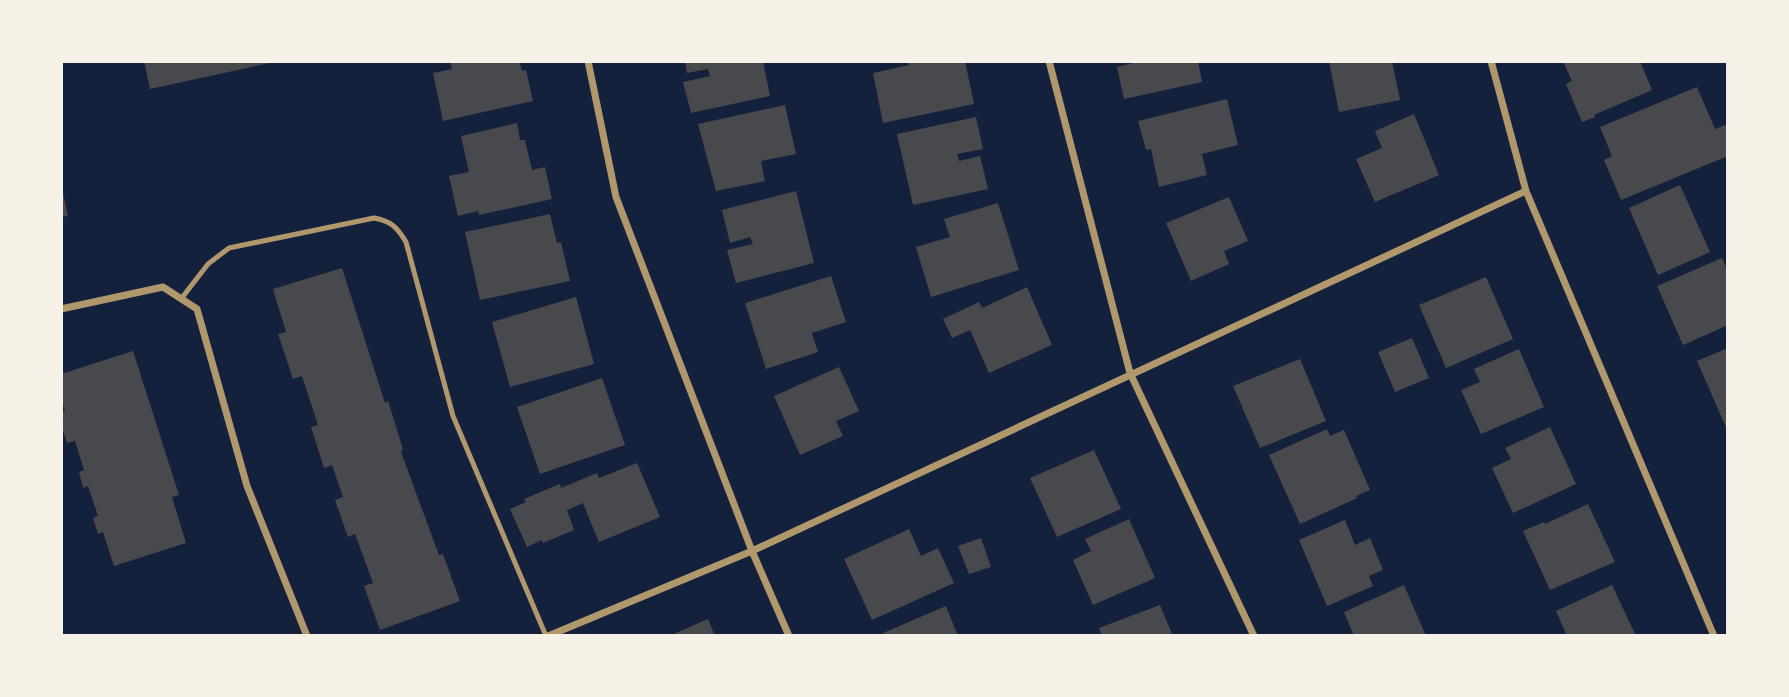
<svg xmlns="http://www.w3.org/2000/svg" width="1789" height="697" font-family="'Fira Sans',sans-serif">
<rect width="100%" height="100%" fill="#14213d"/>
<path fill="#48494c" d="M144 61H273L274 62 150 89Z
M450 61H519L522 71 526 70 533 101 443 121 433 73 452 69Z
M685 61H763L770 96 691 113 683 82 710 76 708 69 687 73Z
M908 61H965L974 104 883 123 873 73 909 65Z
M1198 61 1202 82 1124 99 1117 67 1142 61Z
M1329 61H1392L1400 100 1339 112Z
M1563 61H1640L1652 90 1594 115 1595 117 1582 122 1566 84 1572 81Z
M1697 87 1715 129 1728 124V156L1621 200 1604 160 1612 156 1600 127Z
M1227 99 1238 145 1202 154 1207 175 1159 187 1151 149 1146 150 1138 121Z
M785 105 796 154 761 161 765 181 716 191 698 124Z
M1414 114 1439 175 1375 202 1356 159 1382 148 1375 131Z
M976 117 983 149 957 154 959 161 980 156 988 189 913 205 897 134Z
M517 123 520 140H525L532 170 545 167 552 199 479 215 478 211 458 216 449 176 469 172 461 136Z
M1680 185 1710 252 1658 275 1629 208Z
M62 188 68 216 61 217V189Z
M796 191 814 263 736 283 727 250 753 244 750 237 730 243 722 210Z
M1229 197 1248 241 1224 251 1229 264 1191 281 1166 223Z
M998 203 1019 270 931 297 916 247 950 237 944 219Z
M550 214 557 243 561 242 570 281 480 300 465 232Z
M1722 258 1728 272V325L1683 345 1657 286Z
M342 268 385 403 388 401 403 449 401 452 439 555 443 554 460 601 380 630 364 586 373 583 355 534 348 537 335 500 343 497 332 465 324 468 311 427 318 425 302 376 293 379 278 334 286 332 273 289Z
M831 276 846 322 812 333 818 352 766 369 745 303Z
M1486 277 1513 339 1446 368 1419 305Z
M1027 287 1052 345 989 373 970 330 952 338 943 319 979 302 982 308Z
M576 297 594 364 510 387 492 322Z
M1412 338 1429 378 1395 392 1378 352Z
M1728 348V432L1697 361Z
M1519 349 1544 407 1481 434 1461 390 1480 382 1474 369Z
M133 351 179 495 172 497 186 543 114 566 103 532 98 534 93 518 98 516 88 486 83 488 79 472 84 470 75 441 67 443 61 424V412L65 411 61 399V374Z
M1300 359 1326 421 1260 448 1233 386Z
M839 367 859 411 836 421 843 436 800 455 774 396Z
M602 378 625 445 540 474 517 407Z
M1550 427 1576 484 1513 513 1492 468 1511 459 1505 448Z
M1327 429 1330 436 1344 430 1370 490 1356 496 1357 498 1300 524 1269 455Z
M1094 450 1121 509 1057 537 1030 478Z
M637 463 660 517 599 542 583 503 567 510 574 530 543 543 542 540 527 547 510 509 526 502 524 499 560 484 561 488 597 473 599 478Z
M1588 504 1615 562 1550 590 1523 531 1544 522 1545 524Z
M1129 519 1155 578 1093 605 1073 560 1091 551 1085 539Z
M1345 520 1355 545 1370 538 1383 570 1369 576 1373 586 1327 606 1299 540Z
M909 529 921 556 938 548 954 583 872 620 844 559Z
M981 538 991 567 969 574 958 546Z
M1404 585 1426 636H1354L1344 612Z
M1612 585 1636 636H1567L1556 611Z
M1160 605 1173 636H1102L1099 628Z
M946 606 958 636H884L883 633Z
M708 619 715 636H669Z"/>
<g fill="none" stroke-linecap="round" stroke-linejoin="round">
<path stroke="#b1986c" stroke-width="5" d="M181 299 208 264 229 248 374 218C391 221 397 227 406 242L453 416 546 636"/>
<path stroke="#b1986c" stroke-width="7" d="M588 61 616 197 752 551 789 636
M1049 61 1130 373 1254 636
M1491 61 1526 191 1714 636
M61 309 163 287 197 309 247 486 307 636
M548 636 752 551 1526 191"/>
</g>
<rect width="1789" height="697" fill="none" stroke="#f6f1e7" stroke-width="126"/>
</svg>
